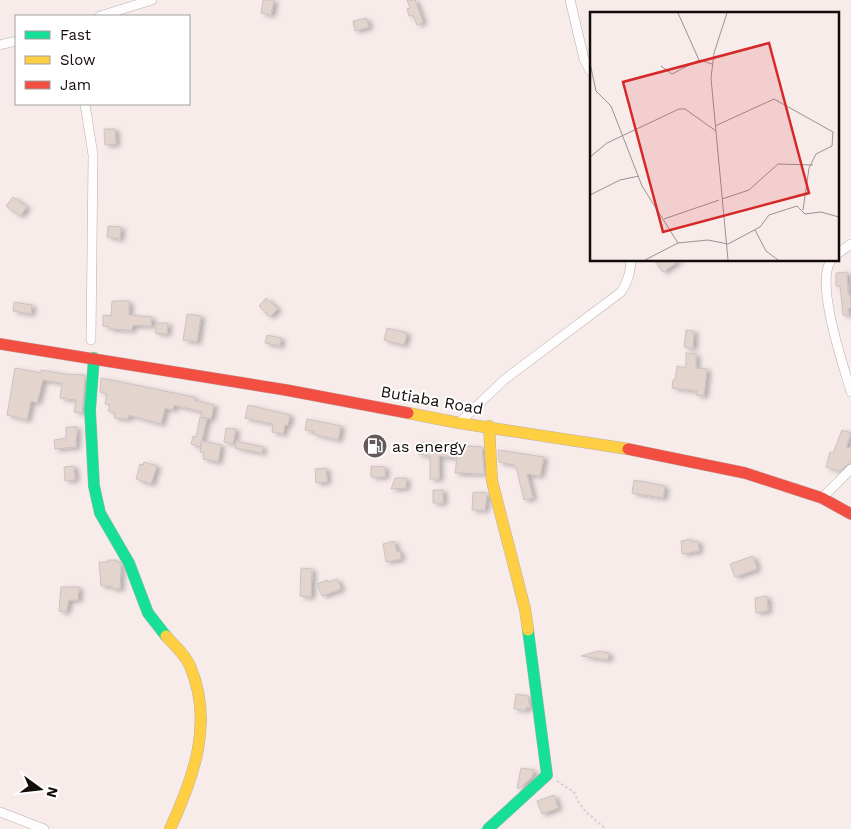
<svg xmlns="http://www.w3.org/2000/svg" width="851" height="829" font-family="'Work Sans',sans-serif">
<defs>
<filter id="shadow"><feDropShadow dx="4" dy="2" stdDeviation="2.5" flood-color="#0004"/></filter>
</defs>
<rect width="100%" height="100%" fill="#f8eceb"/>
<path fill="#e3d5ce" stroke="#cbc3c1" filter="url(#shadow)" d="M263 0H274L271 15 261 13Z
M407 0H415L423 22 417 25 413 15 409 16 407 9 410 8Z
M366 18 369 27 355 31 353 21Z
M104 129H115L116 144 105 145Z
M13 197 27 207 20 216 6 206Z
M108 226 121 227 120 239 107 237Z
M654 260H680L663 272Z
M847 272 848 295H850L851 308H848V315H843L840 286H836V273Z
M266 298 278 309 270 317 259 306Z
M112 301H129V315L152 317 151 326 133 325 132 330 110 329V327L103 326V315L111 316Z
M14 302 32 305 31 314 13 311Z
M187 314 201 316 197 342 183 340Z
M156 323H168L167 334 155 333Z
M387 328 407 333 404 345 384 340Z
M686 330 694 331 693 348 684 347Z
M267 335 281 338 280 346 265 343Z
M686 353 696 354V368L707 369 704 396 696 395 697 391 672 388 673 380H675L677 366 686 368Z
M15 368 41 373V370L65 374 85 375 82 413 74 412 76 400 60 398 62 383 43 380 37 403 31 401 27 420 7 415Z
M101 378 194 397V400L214 405 211 419 201 417 202 412 174 405 173 410 165 408 161 424 129 415 128 419 114 418 115 413 108 411 110 405 105 404 107 394 100 392Z
M248 405 290 415 288 425H285L283 434 272 432 273 424 245 418Z
M200 417 207 419 200 447 191 444 193 436 196 437Z
M307 419 341 426 338 440 313 434 314 431 305 430Z
M66 427H77L76 447 55 449 54 440 66 438Z
M226 428 236 429 233 444 224 442Z
M842 430 851 433 846 447 851 448V463L847 465 840 471 826 467 830 452 833 453Z
M202 441 221 445 218 462 203 459 204 453 200 452Z
M236 441 263 447 262 453 235 448Z
M420 442 443 445 444 444 482 447 484 474 455 473 457 458 439 456V479H430V456L418 454Z
M498 450 544 457 540 476 527 474 533 498 524 500 516 467 514 466V465L499 462Z
M144 462 157 466 151 484 136 479 140 464 143 465Z
M74 466 75 480 65 481 64 467Z
M371 466 385 467V477H371Z
M326 468 327 482 316 483 315 469Z
M395 478H406V488L391 489Z
M634 480 665 486 663 498 632 493Z
M433 490H443V503H433Z
M473 492 487 493 485 510H472Z
M691 539 692 542 698 541 699 551 682 554 681 541Z
M394 541 397 552 400 551 401 559 386 562 383 544Z
M753 556 757 569 735 577 730 564Z
M108 560H116V562H119L121 565 120 589H112V586H101L99 562H109Z
M301 568 312 569 311 597 300 596Z
M337 579 341 589 322 596 317 584 327 580 328 582Z
M61 587H79L78 600H69L66 612 59 611Z
M767 596 768 611 756 613 755 598Z
M598 651 609 653 608 660 581 656Z
M516 694 528 696 530 708 526 707V710L514 709Z
M521 768 534 770 532 777 520 788H517Z
M554 795 558 808 542 814 537 801Z"/>
<g fill="none" stroke-linecap="round" stroke-linejoin="round">
<defs>
<path id="street" d="M570 0 584 59 591 72
M100 16 152 0
M0 45 16 41
M85 104 93 155 91 340
M837 254 851 244
M831 260C815 284 843 364 851 392
M459 423 505 379 621 292C628 282 630 273 631 260
M822 498 851 469
M0 812 44 829"/>
<path id="fast" d="M94 358 90 410 94 486 100 513 129 563 148 613 166 636
M488 829 547 775 528 630"/>
<path id="slow" d="M408 413 459 423 628 449
M489 426 492 481 525 609 528 630
M166 636C174 645 185 654 190 666 214 722 194 777 170 829"/>
<path id="jam" d="M0 344 286 390 408 413
M628 449 745 473 822 498 851 514"/>
</defs>
<use href="#street" stroke="#b8afae" stroke-width="10"/>
<use href="#fast" stroke="#b8afae" stroke-width="12"/>
<use href="#slow" stroke="#b8afae" stroke-width="12"/>
<use href="#jam" stroke="#b8afae" stroke-width="12"/>
<path stroke="#d6d2d2" stroke-width="2" stroke-dasharray="2.5 2.5" stroke-linecap="butt" d="M557 781 574 792 579 803 586 812 606 829"/>
<use href="#street" stroke="#fefcfc" stroke-width="9"/>
<use href="#fast" stroke="#16e098" stroke-width="11"/>
<use href="#slow" stroke="#ffcf43" stroke-width="11"/>
<use href="#jam" stroke="#f24e42" stroke-width="11"/>
</g>
<defs>
<symbol id="fuel-disc" viewBox="-11 -11 22 22"><circle r="9.5" fill="#635a59" stroke="#fff"/><path d="M-5.5-6h7V0h2V4h1.3V-2.5L3-4.5l.8-.8L6-3V5H2.5V1h-1V6h-7ZM-4.2-4.7v3.2H.2V-4.7Z" fill="#fff"/></symbol>
</defs>
<g fill-rule="evenodd">
<use href="#fuel-disc" x="361" y="432" width="28" height="28"/>
</g>
<g text-anchor="middle" dominant-baseline="central" stroke-width="4" stroke-linejoin="round" paint-order="stroke">
<g font-size="16" fill="#130c0b" stroke="#fff">
<text transform="translate(432 400) rotate(10)">Butiaba Road</text>
</g>
<g font-size="16" fill="#130c0b" stroke="#fff" text-anchor="start">
<text x="392" y="446">as energy</text>
</g>
</g>
<g transform="translate(590 12)">
<rect width="249" height="249" fill="#f8eceb"/>
<path fill="none" stroke="#9c9291" stroke-width="1" d="M88 1 109 48 122 52M137 1 124 41 121 66 138 248M0 51 6 79 21 94 52 174 88 231M71 54 82 62 109 48M125 114 184 87 243 120 242 134 226 142 219 156 213 198M0 145 17 131 89 97H95L126 119M0 183 30 168 49 164M132 187 159 178 188 152 223 153M74 207 129 188M165 218 176 239 188 248M138 232 170 215 179 203 207 194 215 202 231 200 249 205M55 248 88 231 118 228 138 232"/>
<path fill="#d62828" fill-opacity="0.15" stroke="#d62828" stroke-width="2.5" d="M179 31 219 181 73 220 33 70Z"/>
<rect width="249" height="249" fill="none" stroke="#130c0b" stroke-width="2.5"/>
</g>
<rect x="15" y="15" width="175" height="90" fill="#ffffff" stroke="#a19e9d"/>
<rect x="25" y="31" width="25" height="8" fill="#16e098" stroke="#a19e9d"/>
<text x="60" y="40" font-size="15" fill="#130c0b">Fast</text>
<rect x="25" y="56" width="25" height="8" fill="#ffcf43" stroke="#a19e9d"/>
<text x="60" y="65" font-size="15" fill="#130c0b">Slow</text>
<rect x="25" y="81" width="25" height="8" fill="#f24e42" stroke="#a19e9d"/>
<text x="60" y="90" font-size="15" fill="#130c0b">Jam</text>
<g transform="translate(40 789) rotate(105)" stroke="#ffffff" stroke-width="4" paint-order="stroke">
<path d="M0-4L9 19L0 12L-9 19Z" fill="#130c0b"/>
<text y="-8" font-size="14" font-weight="bold" text-anchor="middle" fill="#130c0b">N</text>
</g>
</svg>
